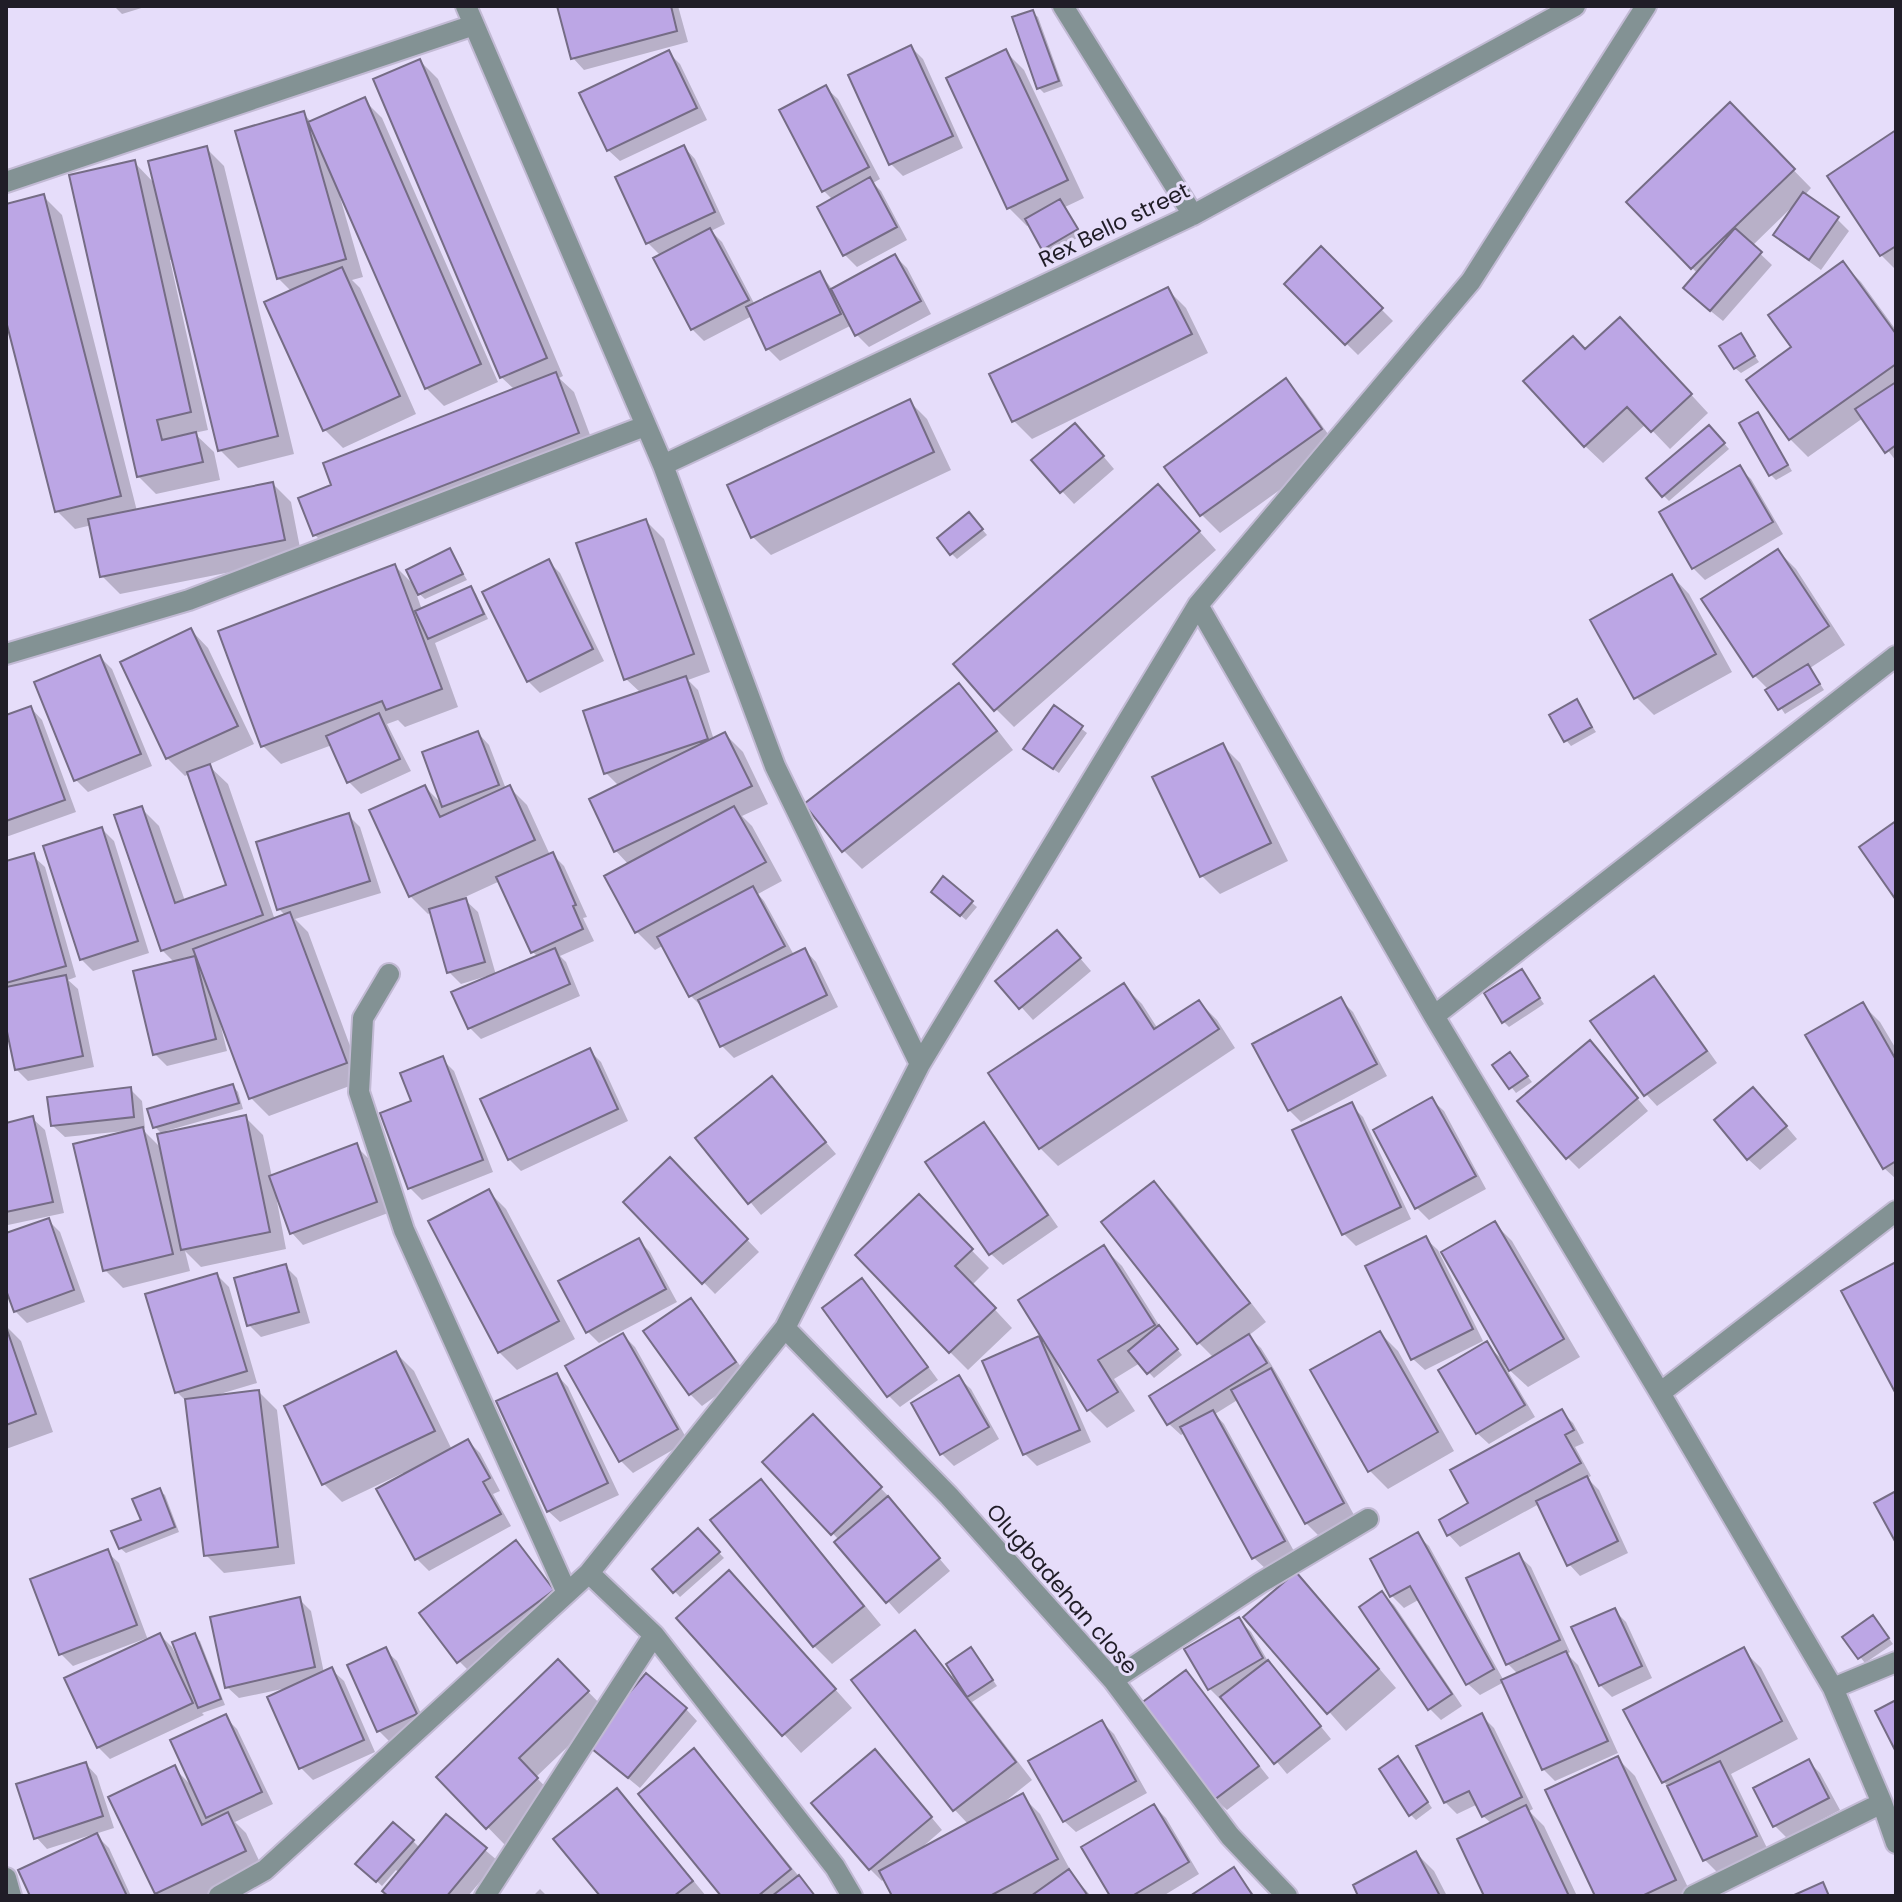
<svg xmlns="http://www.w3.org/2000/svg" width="1902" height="1902" font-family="Poppins,sans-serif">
<rect width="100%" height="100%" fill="#e6ddfa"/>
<path fill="#0003" fill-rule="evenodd" d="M114 6H148L122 14Z
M559 6H678L688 42 584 70 573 58Z
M1032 12 1038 17 1063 86 1044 93 1039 88Z
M911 47 923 59 963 148 903 176 891 164Z
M1006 52 1024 70 1084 198 1065 207 1082 235 1049 254 1030 224 1027 226 1009 208Z
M669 53 680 64 707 120 620 161 608 150Z
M420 61 438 79 563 376 559 378 574 392 596 451 333 553 315 535 334 486 515 390 501 377Z
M826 88 838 99 880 179 873 183 881 191 907 240 857 267 845 255 819 208 833 200 824 191Z
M364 100 382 118 498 382 444 406 426 388 343 196 340 197 363 277 352 280 360 288 416 414 343 448 325 430 292 292 278 278 304 114 312 123Z
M1730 105 1811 188 1804 196 1837 219 1849 231 1821 270 1787 246 1775 235 1795 208 1793 206 1752 246 1772 265 1723 321 1697 300 1698 274 1628 202Z
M1896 133V270L1881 255Z
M684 147 695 159 725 224 711 231 722 242 755 305 820 274 833 290 895 256 907 268 931 314 869 347 857 335 852 325 780 361 768 349 752 316 704 341 692 329 661 256 648 243Z
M206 148 224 166 294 454 238 468 220 450 174 260H170L208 430 194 433 214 452 220 480 156 494 138 476 134 162 155 184Z
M44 197 62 215 137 511 273 484 291 502 302 558 120 594 102 576 92 525 75 529 57 511 6 313V206Z
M1321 249 1393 321 1358 355 1286 284Z
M1843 264 1861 282 1896 330V461L1863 418 1808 457 1790 439 1794 348Z
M1168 290 1186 308 1208 353 1032 439 1014 421Z
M1740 335 1759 362 1741 373 1735 368Z
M1638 337 1708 413 1670 449 1646 424 1603 463 1585 446Z
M1286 381 1303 399 1338 448 1220 533 1202 515 1167 467Z
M909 401 927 419 951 470 771 555 753 537Z
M1758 414 1792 471 1776 480 1771 475Z
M1715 433 1729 449 1669 501 1663 495Z
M1087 437 1114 469 1074 504 1034 461Z
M1739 468 1751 479 1783 534 1705 580 1693 568 1661 513Z
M1176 505 1216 550 1014 727 996 709Z
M974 520 987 535 957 559 952 554Z
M646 521 664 539 710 672 688 680 698 690 714 740 725 734 743 752 768 804 742 816 752 826 782 881 758 894 764 901 794 955 805 950 816 962 838 1007 734 1058 722 1046 703 1008 691 996 664 945 655 950 637 932 629 865 616 851 591 800 619 786 606 773 641 693 626 679Z
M450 551 467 580 425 599 415 590 422 610 471 588 476 594 488 619 435 643 458 707 405 727 398 720 387 724 411 771 361 794 349 782 332 745 281 764 263 746 395 566 415 586Z
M1778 551 1796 569 1845 645 1810 668 1824 690 1785 714 1769 690 1754 675Z
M548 561 560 573 604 661 540 693 528 681Z
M1672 576 1689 594 1732 672 1654 715 1636 697Z
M191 630 208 648 254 744 208 765 228 784 275 920 286 916 279 909 349 816 360 827 381 893 295 919 308 932 363 1081 269 1116 251 1098 222 1022 220 1023 227 1051 167 1066 155 1054 175 963 162 950 141 808 159 826 185 901 228 886 189 774 185 776 167 758Z
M100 657 112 669 152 766 88 792 76 780 37 683Z
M959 686 977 704 1013 750 862 869 844 851 807 805Z
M1576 702 1596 732 1571 746 1566 740Z
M31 708 42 720 76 812 6 837V717Z
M1054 708 1087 733 1059 773 1031 754Z
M478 733 489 745 506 789 509 787 527 805 550 855 552 854 564 866 587 917 583 918 594 941 560 956 566 962 580 996 481 1039 469 1027 487 976 461 984 449 972 432 912 428 914 410 896 425 787 444 806 425 753ZM500 881 532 951 538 957 496 975 478 912 463 898Z
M1222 745 1240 763 1288 861 1220 894 1202 876 1154 778Z
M102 829 114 841 149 953 93 971 81 959Z
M33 856 45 867 76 977 68 980 78 989 94 1067 28 1081 16 1069 6 1016V989L11 988 6 984V863Z
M939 897 971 902 977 907 966 920Z
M1068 944 1091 971 1033 1020 998 981Z
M1522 972 1544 1004 1509 1027 1503 1021Z
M1654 979 1666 991 1717 1063 1657 1106 1646 1094Z
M1124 986 1142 1004 1158 1029 1199 1002 1217 1020 1235 1048 1058 1166 1040 1148Z
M1341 1000 1353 1012 1387 1076 1301 1122 1289 1110Z
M1862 1004 1880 1022 1896 1049V1179L1884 1168Z
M589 1050 601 1062 628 1121 521 1171 509 1159Z
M1601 1055 1648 1111 1579 1169 1567 1157Z
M442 1059 454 1071 493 1172 422 1200 410 1188 414 1102Z
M1515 1060 1532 1082 1516 1093 1495 1066Z
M772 1078 836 1154 761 1215 698 1138Z
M233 1086 238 1092 243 1109 166 1131V1134L245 1117 263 1135 272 1177 356 1146 368 1158 388 1213 303 1245 292 1233 278 1195 276 1196 286 1249 201 1267 185 1251 190 1271 123 1288 105 1270 125 1131 65 1137 53 1126 130 1089 142 1101 145 1128 142 1129 162 1149 163 1135 155 1127Z
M1432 1100 1444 1111 1486 1189 1429 1220 1417 1208Z
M1765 1101 1797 1139 1760 1170 1748 1159Z
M1351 1105 1363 1117 1411 1219 1356 1246 1344 1234Z
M33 1119 45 1130 64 1213 8 1225 6 1125Z
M983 1125 995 1136 1058 1227 1003 1265 991 1254Z
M670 1160 759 1252 715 1294 626 1202Z
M1154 1183 1172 1201 1266 1322 1248 1336 1261 1348 1282 1382 1354 1515 1318 1535 1306 1523 1239 1399 1215 1414 1224 1424 1295 1553 1266 1569 1254 1558 1185 1433 1181 1435 1169 1424 1214 1358 1199 1343 1104 1222Z
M488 1191 506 1209 575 1339 517 1370 499 1352Z
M919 1197 989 1268 972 1285 1012 1328 968 1370 950 1352Z
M48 1220 60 1232 85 1302 27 1323 15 1311 6 1284V1235Z
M1494 1223 1512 1241 1580 1357 1528 1387 1504 1365 1535 1417 1489 1444 1477 1433 1486 1344 1505 1362Z
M1426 1239 1438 1250 1483 1341 1425 1370 1413 1359Z
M638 1240 650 1252 677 1302 599 1343 588 1332Z
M1104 1248 1122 1266 1164 1333 1182 1355 1154 1378 1140 1363 1114 1379 1135 1411 1107 1428 1089 1410 1058 1360 1056 1362 1091 1442 1037 1466 1025 1454 1039 1338 1047 1347Z
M285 1266 297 1278 310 1323 261 1337 249 1325Z
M217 1275 229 1287 257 1383 220 1394 221 1397 259 1392 277 1410 295 1564 224 1573 206 1555 188 1403 177 1392Z
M862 1281 874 1293 938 1380 900 1407 888 1395Z
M690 1300 702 1312 746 1374 702 1406 690 1394Z
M6 1326 21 1341 53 1432 6 1449Z
M1380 1333 1398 1351 1454 1451 1388 1489 1370 1471Z
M623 1335 635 1347 688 1441 633 1473 621 1461Z
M396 1353 414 1371 452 1450 468 1441 480 1453 500 1491 493 1494 511 1526 429 1571 417 1559 379 1490 405 1476 403 1473 342 1502 324 1484 287 1407Z
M557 1375 568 1387 619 1495 560 1522 548 1511Z
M959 1378 971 1389 999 1439 954 1466 942 1454Z
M1562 1412 1573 1423 1584 1443 1575 1447 1591 1476 1587 1478 1599 1490 1628 1553 1580 1576 1569 1564 1539 1504 1460 1547 1449 1535 1441 1521 1471 1504Z
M813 1417 892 1500 891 1502 950 1571 899 1614 837 1542 839 1540 765 1462Z
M761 1482 779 1500 881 1625 832 1664 814 1646Z
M159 1490 165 1495 179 1532 126 1553 120 1548 143 1522Z
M698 1531 724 1558 680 1597 654 1569Z
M1417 1535 1429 1546 1504 1681 1518 1674 1508 1664 1519 1556 1531 1567 1570 1652 1567 1654 1578 1665 1618 1753 1555 1781 1543 1769 1504 1682 1480 1695 1468 1684 1420 1599 1404 1608 1392 1596 1372 1560Z
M515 1542 564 1602 471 1673 459 1661Z
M107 1552 119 1563 148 1640 160 1635 172 1647 178 1659 194 1636 200 1641 225 1705 202 1713 204 1715 110 1759 98 1747 148 1641 147 1638 73 1666 61 1654 33 1580Z
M747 1591 852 1708 801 1753 679 1618Z
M1313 1592 1396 1688 1346 1731 1246 1617Z
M1382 1593 1394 1605 1462 1706 1441 1720 1430 1709Z
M299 1599 311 1611 324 1673 332 1670 344 1681 375 1752 313 1780 301 1768 287 1688 239 1698 227 1687Z
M1614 1610 1626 1622 1652 1678 1612 1697 1600 1685Z
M1239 1620 1251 1632 1269 1663 1331 1739 1287 1774 1224 1698 1221 1700 1209 1688Z
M1878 1623 1893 1644 1865 1663 1845 1638Z
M915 1633 952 1676 976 1655 997 1686 972 1702 1032 1780 1002 1804 1003 1806 1022 1796 1040 1814 1074 1877 1091 1896H894L885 1878 882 1881 870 1869 887 1764 942 1830 919 1850 969 1825 954 1809Z
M385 1650 397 1661 427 1727 391 1743 379 1731Z
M1743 1650 1761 1668 1798 1739 1731 1774 1767 1848 1717 1872 1705 1860 1671 1790 1664 1782Z
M558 1661 606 1710 536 1777 555 1797 505 1845 439 1777Z
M1185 1672 1269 1778 1227 1810 1215 1799Z
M686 1709 697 1721 640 1788 601 1756Z
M1482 1716 1494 1728 1533 1809 1529 1811 1544 1826 1577 1896H1486L1492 1824 1483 1816 1478 1804 1457 1814 1445 1802Z
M225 1717 237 1729 273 1804 235 1822 246 1833 263 1869 206 1896H159L156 1893 174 1768 193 1787Z
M1102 1722 1114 1734 1147 1793 1076 1832 1064 1821Z
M693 1751 711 1769 815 1896H724Z
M1617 1758 1635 1776 1692 1896H1597Z
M1398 1759 1432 1808 1416 1820 1410 1814Z
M1808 1761 1820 1773 1840 1810 1787 1838 1775 1826 1756 1789Z
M86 1764 97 1776 114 1828 95 1834 109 1848 131 1896H32L95 1837 94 1834 47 1849 36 1837Z
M616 1790 634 1808 706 1896H602Z
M1154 1806 1166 1818 1199 1874 1163 1896H1112Z
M446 1817 498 1861 468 1896H390L399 1873 396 1870 382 1886 358 1864 413 1841 420 1848Z
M1416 1853 1434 1871 1447 1896H1361Z
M1234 1869 1255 1896H1194Z
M540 1889 547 1896H533Z"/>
<path fill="#bca6e5" stroke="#756c85" stroke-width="2" d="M557 6H671L677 31 571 59Z
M1033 10 1059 81 1037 89 1012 17Z
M911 45 953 136 889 165 848 75Z
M1006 49 1068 180 1007 209 946 78Z
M669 50 697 108 607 151 579 93Z
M420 59 547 358 500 378 373 79Z
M826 85 869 167 822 192 779 110Z
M365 97 481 364 425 389 308 122Z
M1730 102 1795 169 1691 269 1626 202Z
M304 111 346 259 277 279 235 131Z
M1896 130V246L1880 256 1827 176Z
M684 145 715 212 646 244 615 177Z
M207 146 278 436 218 451 148 161Z
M135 160 191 412 157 420 162 440 196 432 203 462 137 477 69 175Z
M870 177 897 227 843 256 817 207Z
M1803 192 1839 217 1809 260 1773 235Z
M44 194 121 496 55 512 6 321V204Z
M1060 199 1078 229 1042 250 1025 219Z
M710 228 749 300 691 330 653 258Z
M1735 228 1762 252 1710 311 1683 288Z
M1321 246 1383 308 1345 345 1284 284Z
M895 254 921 301 855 336 831 289Z
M1843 261 1896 334V364L1789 440 1746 380 1791 347 1768 315Z
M342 267 400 396 323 431 264 302Z
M820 271 841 314 766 350 746 307Z
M1168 287 1192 334 1012 422 989 374Z
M1620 317 1692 394 1651 432 1627 407 1584 447 1523 381 1573 336 1585 349Z
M1741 333 1755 356 1734 369 1719 346Z
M556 372 579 433 313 536 298 498 331 485 323 463Z
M1286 378 1322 429 1200 516 1164 467Z
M1896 382V445L1885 453 1855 409Z
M910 399 934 452 751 538 727 485Z
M1758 412 1788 465 1769 476 1739 423Z
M1075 423 1104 456 1060 493 1031 460Z
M1709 425 1725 443 1662 497 1646 478Z
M1740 465 1773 522 1692 569 1659 512Z
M273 482 285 540 100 577 88 519Z
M1158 484 1200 531 994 711 953 664Z
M969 512 983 529 950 555 937 538Z
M646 519 694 654 624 680 576 543Z
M450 548 463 574 418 595 406 570Z
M1778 549 1829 626 1753 677 1701 599Z
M549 559 593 649 527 682 482 592Z
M395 564 442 689 386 710 382 701 261 747 218 631Z
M1672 574 1716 654 1634 699 1590 620Z
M471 586 484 614 428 639 415 611Z
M191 628 238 726 166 759 120 662Z
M100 655 141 754 74 781 34 682Z
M1808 664 1820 684 1778 710 1765 690Z
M686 676 708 739 604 774 583 711Z
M959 683 997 731 842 852 804 804Z
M1577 699 1592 727 1564 742 1549 715Z
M1054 705 1083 726 1053 769 1023 749Z
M31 706 65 800 6 821V715Z
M379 713 400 759 347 783 326 736Z
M478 731 499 785 442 807 422 752Z
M725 732 752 786 614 852 589 799Z
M1223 743 1271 843 1200 877 1152 777Z
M210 764 263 915 161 951 114 815 142 806 175 903 226 885 187 772Z
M425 785 440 817 510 785 535 840 409 897 369 810Z
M734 806 766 862 635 933 604 876Z
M349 813 370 881 277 910 256 842Z
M1896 821V900L1859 847Z
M102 827 138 941 80 960 43 846Z
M553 852 576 905 573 906 583 929 531 953 496 877Z
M34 853 66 966 6 983V861Z
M943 876 973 901 960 916 931 892Z
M753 886 785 946 689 997 657 937Z
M466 898 485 962 447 973 429 909Z
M290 912 347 1063 249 1099 193 949Z
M1057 930 1081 958 1019 1009 995 981Z
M555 948 570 984 468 1029 451 992Z
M805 948 827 995 720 1047 698 1000Z
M195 956 216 1039 153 1055 133 971Z
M1522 969 1540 998 1502 1023 1484 993Z
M66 975 83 1056 15 1070 6 1027V987Z
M1654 976 1707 1051 1644 1096 1590 1021Z
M1124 983 1154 1029 1199 1000 1219 1029 1039 1149 988 1073Z
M1341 997 1377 1064 1288 1111 1252 1044Z
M1863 1002 1896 1060V1161L1883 1169 1805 1035Z
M1590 1040 1638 1098 1566 1159 1517 1101Z
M590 1048 618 1109 508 1160 480 1099Z
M1510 1052 1528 1076 1509 1089 1492 1065Z
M443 1056 483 1160 408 1189 380 1113 411 1101 400 1073Z
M772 1076 826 1142 748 1204 695 1138Z
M233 1084 239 1103 153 1128 147 1109Z
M131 1087 134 1117 51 1126 47 1097Z
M1753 1087 1787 1126 1747 1160 1714 1120Z
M1432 1097 1476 1176 1415 1209 1373 1130Z
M1352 1102 1401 1207 1342 1235 1292 1130Z
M246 1115 270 1232 181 1250 157 1134Z
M33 1116 53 1202 6 1212V1123Z
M984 1122 1048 1215 989 1255 925 1162Z
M143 1127 173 1254 103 1271 73 1144Z
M357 1143 377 1202 290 1234 269 1176Z
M670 1157 748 1239 702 1284 623 1202Z
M1154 1181 1250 1303 1197 1344 1101 1222Z
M489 1189 559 1321 498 1353 428 1221Z
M919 1194 973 1249 955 1266 996 1308 949 1353 855 1255Z
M49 1218 74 1290 14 1312 6 1290V1233Z
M1495 1221 1564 1339 1509 1371 1441 1252Z
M1426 1236 1473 1329 1411 1360 1365 1266Z
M639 1238 666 1289 586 1333 558 1281Z
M1104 1245 1155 1325 1098 1360 1118 1392 1087 1411 1018 1300Z
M1896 1262V1394L1841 1291Z
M286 1264 299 1312 247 1326 234 1278Z
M217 1273 247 1371 175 1393 145 1294Z
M862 1278 928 1367 887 1397 822 1308Z
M691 1298 736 1362 689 1395 643 1331Z
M1159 1325 1178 1349 1147 1374 1128 1351Z
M6 1327 36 1414 6 1425Z
M1380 1331 1438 1432 1368 1472 1310 1370Z
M623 1333 678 1429 619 1462 565 1366Z
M1249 1334 1267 1363 1167 1425 1149 1396Z
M1039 1336 1080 1430 1023 1455 982 1361Z
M1487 1341 1525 1405 1476 1434 1438 1370Z
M396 1351 435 1431 322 1485 284 1406Z
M1271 1368 1344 1503 1305 1524 1231 1390Z
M557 1373 608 1483 547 1512 496 1401Z
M959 1375 989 1427 940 1455 911 1403Z
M259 1390 278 1547 204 1556 185 1399Z
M1562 1409 1574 1430 1565 1435 1581 1463 1447 1536 1439 1520 1468 1503 1450 1470Z
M1213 1410 1285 1541 1252 1559 1180 1427Z
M813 1414 882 1487 831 1535 762 1462Z
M468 1439 490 1478 483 1482 501 1514 415 1560 376 1489Z
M1587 1476 1618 1541 1567 1566 1536 1501Z
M761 1479 864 1606 813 1647 710 1520Z
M160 1488 175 1527 119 1549 111 1531 141 1520 132 1499Z
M1896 1491V1543L1874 1503Z
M888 1496 940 1558 886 1603 834 1542Z
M698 1528 720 1552 673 1593 652 1569Z
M1418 1532 1494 1669 1466 1685 1410 1586 1390 1597 1370 1559Z
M516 1540 554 1590 457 1663 419 1613Z
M108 1549 137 1625 59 1655 30 1579Z
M1519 1553 1560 1640 1506 1665 1466 1578Z
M729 1570 836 1689 782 1736 676 1618Z
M1296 1572 1379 1669 1327 1714 1243 1617Z
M1382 1591 1452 1694 1428 1710 1359 1607Z
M300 1597 315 1667 225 1688 210 1617Z
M1615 1608 1642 1666 1599 1686 1571 1627Z
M1873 1615 1889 1638 1858 1659 1842 1637Z
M1239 1617 1263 1658 1208 1690 1184 1649Z
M915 1630 1016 1762 953 1811 851 1680Z
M160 1633 193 1703 97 1748 64 1678Z
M195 1633 221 1699 198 1708 172 1642Z
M386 1647 417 1714 377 1732 347 1665Z
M971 1647 993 1680 967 1697 946 1664Z
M1744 1647 1782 1721 1662 1783 1623 1710Z
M1566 1651 1608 1741 1542 1770 1501 1680Z
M558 1659 589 1691 519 1758 538 1778 486 1829 436 1777Z
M1268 1660 1321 1726 1274 1764 1220 1697Z
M332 1667 364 1740 299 1769 267 1697Z
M1186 1670 1259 1766 1214 1800 1140 1704Z
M646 1673 687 1708 628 1778 586 1744Z
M1896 1700V1752L1875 1711Z
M1482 1713 1522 1797 1482 1817 1469 1791 1444 1803 1416 1746Z
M226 1714 262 1792 206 1818 170 1740Z
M1102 1720 1136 1781 1063 1822 1028 1761Z
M694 1748 791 1869 758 1896H721L638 1794Z
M875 1749 932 1817 869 1870 811 1803Z
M1398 1756 1428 1802 1409 1816 1379 1769Z
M1618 1756 1676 1880 1642 1896H1595L1545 1790Z
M1809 1759 1829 1798 1773 1827 1753 1788Z
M1720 1761 1757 1836 1703 1861 1667 1786Z
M86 1762 103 1816 34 1839 16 1784Z
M175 1765 202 1825 228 1812 246 1851 155 1894 108 1797Z
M617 1788 693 1881 674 1896H600L553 1839Z
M1023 1793 1058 1859 990 1896H892L879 1871Z
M1154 1804 1189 1862 1132 1896H1110L1081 1847Z
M1526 1805 1569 1896H1484L1457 1839Z
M446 1814 487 1848 447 1896H388L382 1891Z
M393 1822 414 1840 376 1882 355 1864Z
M97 1833 127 1896H30L18 1870Z
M1416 1851 1440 1896H1358L1353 1885Z
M1234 1867 1253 1896H1190Z
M1069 1869 1088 1896H1031Z
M799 1875 815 1896H772Z
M1823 1882 1829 1896H1792Z"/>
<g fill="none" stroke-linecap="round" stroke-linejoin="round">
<defs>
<path id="minor" d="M466 6 663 465 775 766 920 1064
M1063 6 1193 215
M6 182 474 25
M663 465 1193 215 1575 6
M1198 605 1434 1016 1660 1393 1833 1688 1882 1803 1896 1843
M6 654 189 600 645 426
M389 974 363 1018 359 1092 404 1230 567 1593
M1434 1016 1896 656
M785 1328 949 1496 1113 1680 1230 1836 1287 1896
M1660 1393 1896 1211
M589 1573 654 1635 835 1867 852 1896
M1113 1680 1260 1583 1368 1519
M1833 1688 1896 1662
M6 1878 11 1896
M219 1896 265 1870 589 1573 785 1328 920 1064 1198 605 1471 281 1646 6
M485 1896 654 1635
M1693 1896 1882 1803"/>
</defs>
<use href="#minor" stroke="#c2bad4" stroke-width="24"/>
<use href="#minor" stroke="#839294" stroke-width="20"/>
</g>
<g text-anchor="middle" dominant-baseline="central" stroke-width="6" stroke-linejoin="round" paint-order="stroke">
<g font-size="22" fill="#201d27" stroke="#e6ddfa">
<text transform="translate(1114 225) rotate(-26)">Rex Bello street</text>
<text transform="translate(1062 1589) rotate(49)">Olugbadehan close</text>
</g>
</g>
<rect width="1902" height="1902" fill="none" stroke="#201d27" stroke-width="16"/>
</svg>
